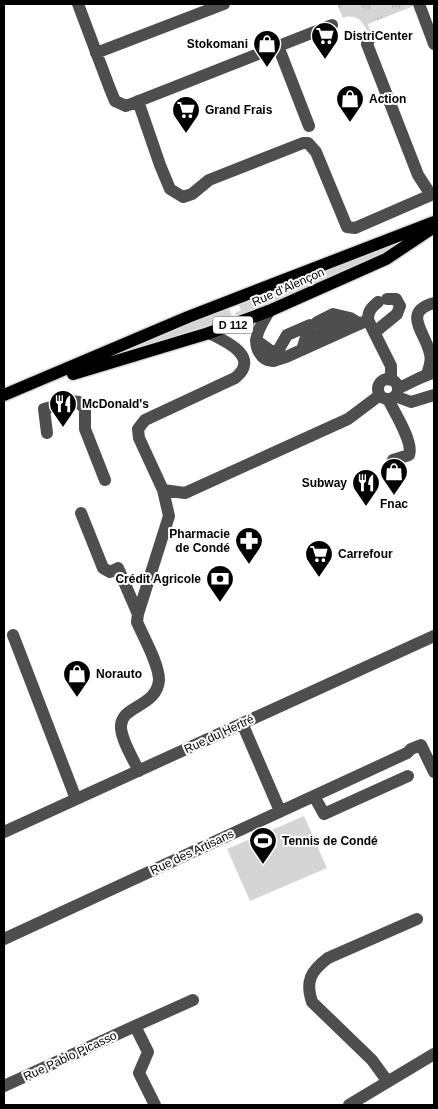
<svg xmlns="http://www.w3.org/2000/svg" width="438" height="1109" font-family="Helvetica,sans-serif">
<defs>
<pattern id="park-tufts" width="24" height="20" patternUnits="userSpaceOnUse" patternTransform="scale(1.25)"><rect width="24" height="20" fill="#d5d5d5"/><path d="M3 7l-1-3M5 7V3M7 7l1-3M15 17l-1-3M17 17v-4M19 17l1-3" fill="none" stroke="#b5b5b5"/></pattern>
</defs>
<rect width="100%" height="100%" fill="#fff"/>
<path fill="#d5d5d5" d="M400 242C395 254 259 308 237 317L235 313 241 310 237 300Z
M233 302 235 306 229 309 233 318 111 360 107 353Z
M304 816 327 868 250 901 227 849Z"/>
<path fill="url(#park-tufts)" d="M337 4H419L368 24 370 31 368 32C362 21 356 13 343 18Z"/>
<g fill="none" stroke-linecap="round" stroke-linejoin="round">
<defs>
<path id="major" d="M73 374 209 333 269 311 386 259 431 229
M4 395 188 317 434 222"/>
</defs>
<use href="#major" stroke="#dbdbdb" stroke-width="15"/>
<path stroke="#4e4e4e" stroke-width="12" d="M78 4 110 89 115 101 126 106 332 25
M419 4 434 44
M369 40 367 44 418 175 431 195 434 194
M278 46 309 126
M96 53 224 4
M138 101 160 165 170 189 183 197 192 194 209 180 303 143H308L316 152 347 227 355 228 431 195
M269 311C265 319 259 327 257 336 254 347 261 362 274 361 278 360 282 358 286 357L368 320 391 366V380
M368 320C368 311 371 308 378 302
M317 322 333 314 350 318
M321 331 350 318 360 324
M375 332 397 314 400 306 396 299H387
M256 340 271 351H275L279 349 287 335 310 325
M302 350 306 337 314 334
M427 374C429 368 432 361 430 354 426 333 401 312 434 303
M378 389a10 10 0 1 1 20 0a10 10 0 1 1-20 0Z
M398 388C410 384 422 375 434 373
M395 396 411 402 434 395
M388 399C394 412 414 442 409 455L393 460
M47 433 44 409 72 401 79 402 85 409V429L105 480
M163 490 185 493 348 419 380 395
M81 513 103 568 110 572 118 568 138 614
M13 635 76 799
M242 723 280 811
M139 771C133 759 122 741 121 728 119 705 157 708 159 680 159 664 144 638 137 622L138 614 169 516 163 490 139 438 138 429 145 420 235 378C261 357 226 341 209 333
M314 796 324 814 408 776
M4 832 434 636
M4 939 407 753 411 749 421 745 434 772
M135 1026 193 1000
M388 1082 372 1060 312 1002C305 981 311 971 328 958L417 919
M4 1086 135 1026 148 1052 139 1073 155 1105
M349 1105 434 1054"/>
<use href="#major" stroke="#000" stroke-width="12"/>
</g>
<defs>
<symbol id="supermarket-pin" viewBox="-11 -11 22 30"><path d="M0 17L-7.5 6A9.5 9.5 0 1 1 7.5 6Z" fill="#000" stroke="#fff"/><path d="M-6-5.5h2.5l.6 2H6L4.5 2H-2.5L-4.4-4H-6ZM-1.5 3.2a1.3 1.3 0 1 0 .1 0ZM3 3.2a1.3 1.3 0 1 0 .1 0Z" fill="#fff"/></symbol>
<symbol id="shop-pin" viewBox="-11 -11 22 30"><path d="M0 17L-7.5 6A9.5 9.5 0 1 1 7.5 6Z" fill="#000" stroke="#fff"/><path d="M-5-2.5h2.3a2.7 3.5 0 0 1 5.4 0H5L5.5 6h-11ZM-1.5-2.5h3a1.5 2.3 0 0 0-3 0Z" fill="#fff"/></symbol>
<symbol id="restaurant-pin" viewBox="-11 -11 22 30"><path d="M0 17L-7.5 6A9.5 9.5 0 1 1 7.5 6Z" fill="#000" stroke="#fff"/><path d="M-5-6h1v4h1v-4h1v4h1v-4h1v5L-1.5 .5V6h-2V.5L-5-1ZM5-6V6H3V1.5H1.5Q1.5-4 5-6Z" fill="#fff"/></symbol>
<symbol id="pharmacy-pin" viewBox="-11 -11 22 30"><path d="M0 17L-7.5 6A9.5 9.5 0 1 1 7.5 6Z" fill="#000" stroke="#fff"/><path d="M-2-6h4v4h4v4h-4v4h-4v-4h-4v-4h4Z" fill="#fff"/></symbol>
<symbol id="bank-pin" viewBox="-11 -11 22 30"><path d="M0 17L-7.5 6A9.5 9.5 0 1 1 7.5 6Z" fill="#000" stroke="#fff"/><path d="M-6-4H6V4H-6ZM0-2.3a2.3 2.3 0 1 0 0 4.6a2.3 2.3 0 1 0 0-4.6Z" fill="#fff"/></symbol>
<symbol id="stadium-pin" viewBox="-11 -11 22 30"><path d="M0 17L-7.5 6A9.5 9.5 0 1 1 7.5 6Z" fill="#000" stroke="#fff"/><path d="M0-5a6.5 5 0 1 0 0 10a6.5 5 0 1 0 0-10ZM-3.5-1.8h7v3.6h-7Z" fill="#fff"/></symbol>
</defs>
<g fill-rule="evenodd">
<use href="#supermarket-pin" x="309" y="20" width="32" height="43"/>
<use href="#shop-pin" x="251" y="28" width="32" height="43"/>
<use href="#shop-pin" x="334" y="83" width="32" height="43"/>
<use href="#supermarket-pin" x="170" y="94" width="32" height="43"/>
<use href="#restaurant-pin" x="47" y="388" width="32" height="43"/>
<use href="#shop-pin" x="378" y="456" width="32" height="43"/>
<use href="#restaurant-pin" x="350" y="467" width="32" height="43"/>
<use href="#pharmacy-pin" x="233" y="525" width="32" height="43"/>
<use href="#supermarket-pin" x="303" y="538" width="32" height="43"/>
<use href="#bank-pin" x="204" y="563" width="32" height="43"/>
<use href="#shop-pin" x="61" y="658" width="32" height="43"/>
<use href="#stadium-pin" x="247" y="825" width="32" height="43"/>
</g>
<g text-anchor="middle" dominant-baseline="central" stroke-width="4" stroke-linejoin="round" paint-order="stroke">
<rect fill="#fff" stroke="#4c4c4c" stroke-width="1" x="213" y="316.5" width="40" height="17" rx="4"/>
<g font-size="11" font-weight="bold" fill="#000">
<text x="233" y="325">D 112</text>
</g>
<g font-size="12" font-weight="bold" fill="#000" stroke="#fff" text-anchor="start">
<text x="344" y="36">DistriCenter</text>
<text x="248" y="44" text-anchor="end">Stokomani</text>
<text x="369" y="99">Action</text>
<text x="205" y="110">Grand Frais</text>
<text x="82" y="404">McDonald's</text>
<text x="347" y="483" text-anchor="end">Subway</text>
<text x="394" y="504" text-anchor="middle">Fnac</text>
<text x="230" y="534" text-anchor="end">Pharmacie<tspan x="230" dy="14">de Condé</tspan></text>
<text x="338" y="554">Carrefour</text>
<text x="201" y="579" text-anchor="end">Crédit Agricole</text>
<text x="96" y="674">Norauto</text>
<text x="282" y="841">Tennis de Condé</text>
</g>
<g font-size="12" fill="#000" stroke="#fff">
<text transform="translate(288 287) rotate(-24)">Rue d'Alençon</text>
<text transform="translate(219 734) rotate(-25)">Rue du Hertré</text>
<text transform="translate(192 852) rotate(-25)">Rue des Artisans</text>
<text transform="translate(70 1056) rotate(-25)">Rue Pablo Picasso</text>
</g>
</g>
<rect width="438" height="1109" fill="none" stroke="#000000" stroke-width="10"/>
</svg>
